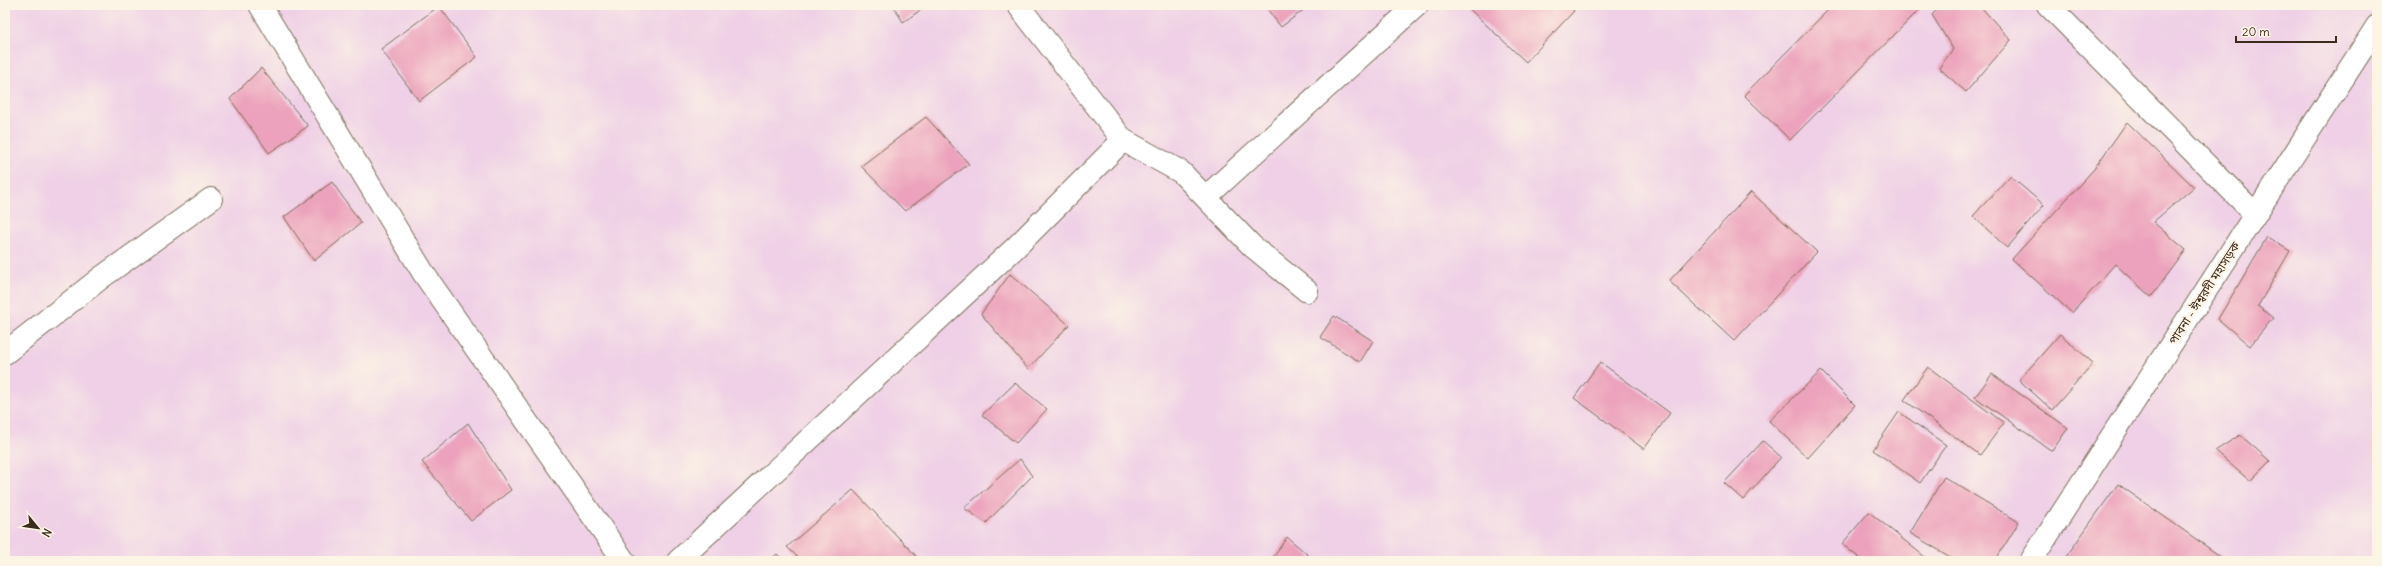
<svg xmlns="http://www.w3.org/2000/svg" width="2382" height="566" font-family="Delius,'Noto Sans Bengali',sans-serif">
<rect width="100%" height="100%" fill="#fcf5e5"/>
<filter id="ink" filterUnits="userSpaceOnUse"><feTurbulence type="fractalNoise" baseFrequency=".025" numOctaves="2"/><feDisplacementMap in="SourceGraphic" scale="8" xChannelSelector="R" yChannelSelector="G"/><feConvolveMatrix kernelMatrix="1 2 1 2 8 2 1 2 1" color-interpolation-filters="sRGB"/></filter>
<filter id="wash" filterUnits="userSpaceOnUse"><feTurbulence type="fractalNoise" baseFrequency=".012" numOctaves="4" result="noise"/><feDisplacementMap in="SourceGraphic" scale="16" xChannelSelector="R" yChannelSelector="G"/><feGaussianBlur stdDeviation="0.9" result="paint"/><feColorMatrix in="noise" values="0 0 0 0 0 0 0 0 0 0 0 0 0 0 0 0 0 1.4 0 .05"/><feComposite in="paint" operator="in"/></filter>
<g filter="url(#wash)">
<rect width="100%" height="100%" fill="#f0e5c7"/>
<path fill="#efd0e6" d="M5 5H2377V561H5Z"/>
<g id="blocks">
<path fill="#eca2bc" d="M893 5H928L903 22Z
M1264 5H1310L1281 27Z
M1465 5H1568L1574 11 1526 62Z
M1833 5H1924L1790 140 1744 95Z
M1941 5H1979L2011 40 1966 92 1939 68 1953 49 1932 15Z
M439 6 477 57 419 101 381 49Z
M261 68 308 126 269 153 230 99Z
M926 117 969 164 905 211 861 166Z
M2127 122 2194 187 2153 222 2186 250 2151 297 2115 264 2072 313 2012 259 2094 169Z
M2010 176 2044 205 2007 248 1973 216Z
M332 182 361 223 314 261 284 217Z
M1751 192 1817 252 1734 341 1669 281Z
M2267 237 2290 251 2258 306 2273 318 2250 346 2218 319Z
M1010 274 1069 325 1028 369 981 314Z
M1334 316 1373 341 1360 362 1320 337Z
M2060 334 2093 363 2052 410 2019 380Z
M1600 362 1670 413 1644 449 1574 398Z
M1928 367 2004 423 1980 455 1904 400Z
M1821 371 1855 405 1808 458 1769 421Z
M1992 374 2068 428 2052 451 1975 397Z
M1015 383 1047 409 1016 443 982 415Z
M1899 412 1946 445 1920 483 1873 450Z
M468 423 511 490 471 521 422 462Z
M2240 435 2270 461 2250 481 2215 451Z
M1763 441 1781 457 1743 500 1724 483Z
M1020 459 1032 476 986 523 964 508Z
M1944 477 2019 522 1995 561H1957L1910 533Z
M2118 484 2227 561H2063Z
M853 490 921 561H802L787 547Z
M1869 512 1930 561H1863L1842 544Z
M1287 537 1315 561H1271Z
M777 554 784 561H769Z"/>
</g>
</g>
<g filter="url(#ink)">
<use href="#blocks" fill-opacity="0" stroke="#7a6b59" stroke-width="1"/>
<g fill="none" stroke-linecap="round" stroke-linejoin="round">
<defs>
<path id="street" d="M260 5 424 274 624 561
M1018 5 1123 140
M2048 5 2255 214
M1206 197 1417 5
M5 353 102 277 211 199
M678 561 1015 248 1123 140 1181 172 1252 246 1307 291"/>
<path id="primary" d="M2031 561 2377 26"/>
</defs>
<use href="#street" stroke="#7a6b59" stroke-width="24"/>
<use href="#primary" stroke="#7a6b59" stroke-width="24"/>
<use href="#street" stroke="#fff" stroke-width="22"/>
<use href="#primary" stroke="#fff" stroke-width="22"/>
</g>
</g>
<g text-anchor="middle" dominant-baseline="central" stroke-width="4" stroke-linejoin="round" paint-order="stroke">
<g font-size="12" fill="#3b2a1e" stroke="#fcf5e5">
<text transform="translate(2204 293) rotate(-57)">পাবনা - ঈশ্বরদী মহাসড়ক</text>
</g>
</g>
<rect width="2382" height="566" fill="none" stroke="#fcf5e5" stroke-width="20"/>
<g transform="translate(38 528) rotate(119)" stroke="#fcf5e5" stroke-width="3" paint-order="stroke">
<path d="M0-3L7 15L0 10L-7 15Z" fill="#3b2a1e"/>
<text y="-6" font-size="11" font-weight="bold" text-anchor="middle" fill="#3b2a1e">N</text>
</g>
<path d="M2236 36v6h100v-6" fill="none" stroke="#3b2a1e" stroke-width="2"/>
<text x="2242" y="36" font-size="12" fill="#3b2a1e" stroke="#fcf5e5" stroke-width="3" paint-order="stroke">20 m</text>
</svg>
